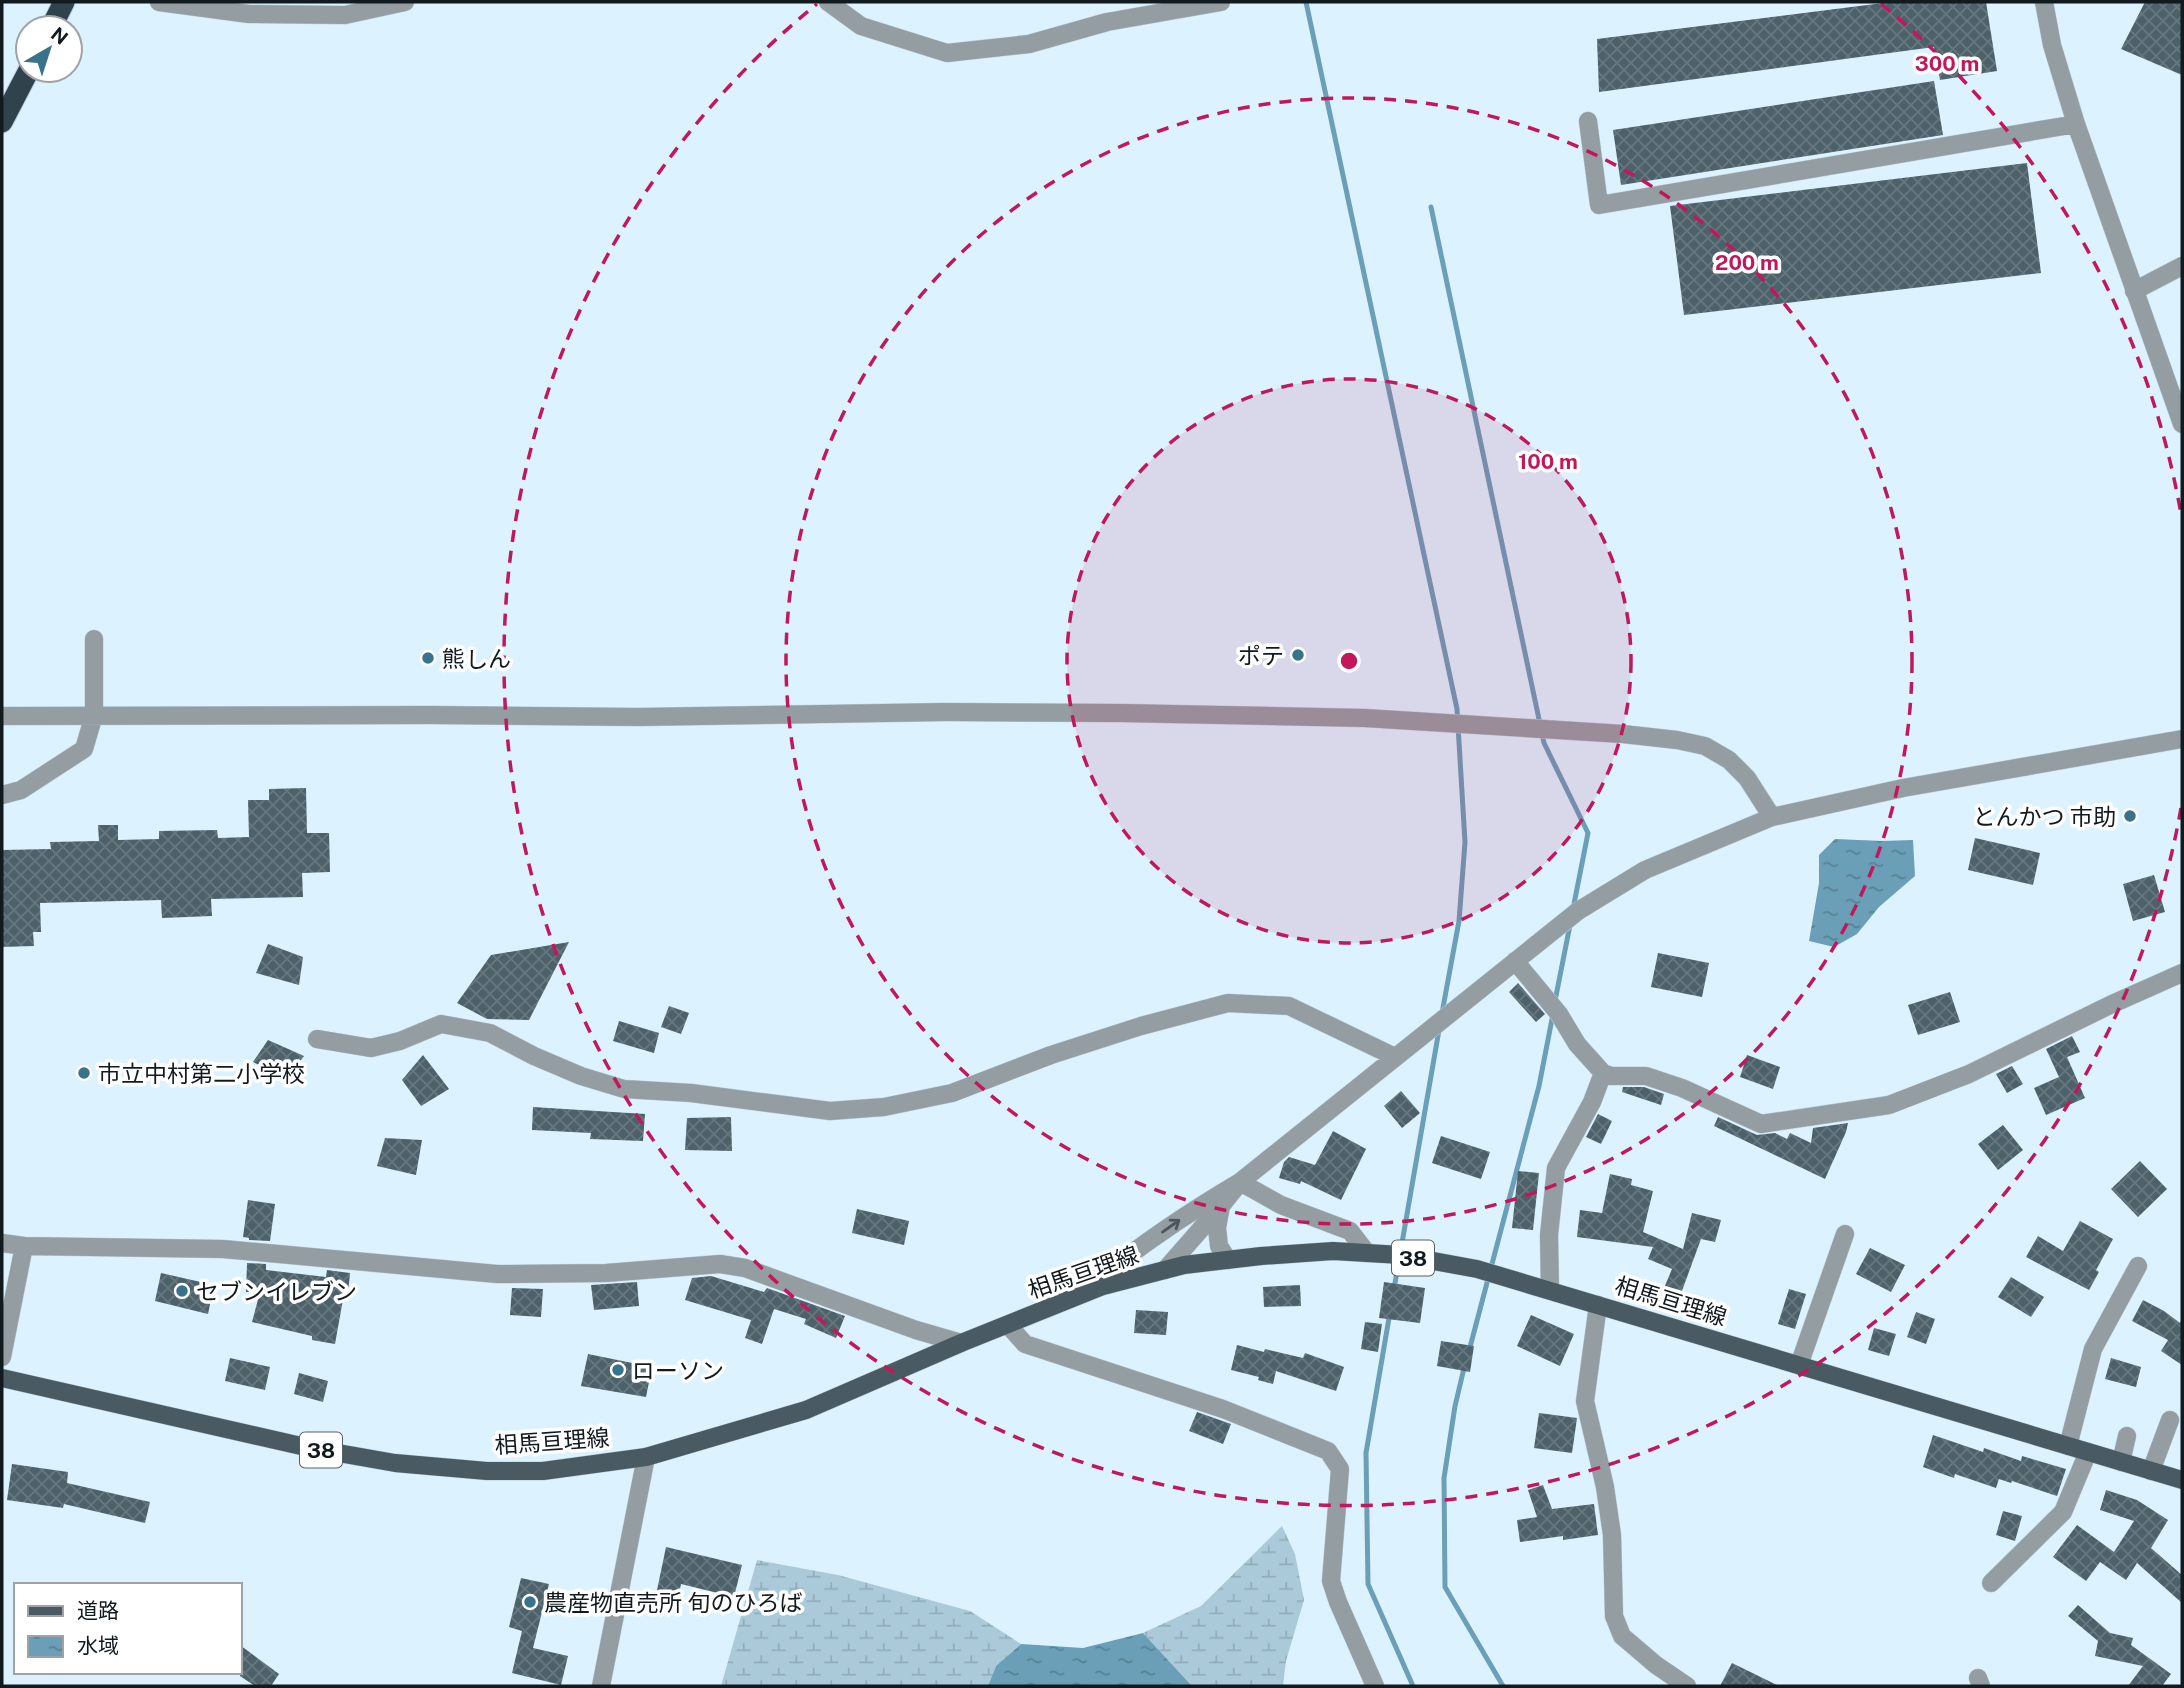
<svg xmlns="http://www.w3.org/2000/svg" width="2184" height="1688" font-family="'Public Sans','Noto Sans JP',sans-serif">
<defs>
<pattern id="wetland-marsh" width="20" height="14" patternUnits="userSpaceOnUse" patternTransform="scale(1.75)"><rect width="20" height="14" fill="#aacad9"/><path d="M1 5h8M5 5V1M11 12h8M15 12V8" fill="none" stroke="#91adba"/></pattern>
<pattern id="water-ripples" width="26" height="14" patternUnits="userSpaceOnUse" patternTransform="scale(1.75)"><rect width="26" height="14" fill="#6b9fb7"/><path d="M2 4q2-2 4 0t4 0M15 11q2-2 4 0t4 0" fill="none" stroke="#578194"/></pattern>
<pattern id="building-cross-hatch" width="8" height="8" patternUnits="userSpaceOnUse" patternTransform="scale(1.75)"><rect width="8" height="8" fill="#4c616a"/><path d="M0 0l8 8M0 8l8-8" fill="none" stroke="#67777e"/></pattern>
</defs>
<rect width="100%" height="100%" fill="#dcf3ff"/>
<path fill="url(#wetland-marsh)" d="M1282 1526 1295 1554 1304 1600 1286 1661 1283 1686H1192L1143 1633 1201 1606Z
M757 1560 838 1575 970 1611 1021 1644 996 1666 988 1686H721Z"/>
<path fill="url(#water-ripples)" d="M1835 839 1882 841 1913 840 1915 876 1879 907 1857 934 1834 947 1809 941 1819 883V855Z
M1143 1633 1192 1686H988L996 1666 1021 1644 1083 1648Z"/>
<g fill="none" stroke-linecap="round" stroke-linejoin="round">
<path stroke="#6b9fb7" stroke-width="5" d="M1306 2 1457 709 1465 842 1459 921 1442 1013
M1431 207 1540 724
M1542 734 1544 743 1588 833 1573 909
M1555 1001 1570 925
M1394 1289 1439 1030
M1390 1312 1366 1453 1368 1584 1413 1686
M1469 1351 1539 1086 1553 1014
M1465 1364 1455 1406 1444 1478 1445 1587 1503 1686"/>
</g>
<path fill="url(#building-cross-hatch)" d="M1891 2H1986L1997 71 1940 80 1934 47 1599 92 1597 39Z
M2145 2H2182V75L2121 49Z
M1934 81 1943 135 1621 185 1613 130Z
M2027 163 2041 273 1684 315 1670 206Z
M306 788 307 833H329L330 872 302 873 303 897 211 899 212 916 162 918 161 900 40 903 41 932H33L34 946 2 947V850L51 849 50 842 99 841 98 825H118V840L159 839V831L217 830 218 838 249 837 248 800H269V789Z
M1975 838 2040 853 2033 885 1968 870Z
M2154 875 2165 912 2133 921 2123 884Z
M569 942 529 1020 487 1019 457 1003 491 955Z
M268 944 303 957 299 985 256 973Z
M1658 953 1709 963 1702 997 1651 987Z
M1518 983 1545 1014 1536 1022 1509 992Z
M1950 992 1960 1022 1918 1035 1908 1005Z
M669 1006 689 1013 681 1034 661 1027Z
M619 1021 659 1033 654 1053 613 1041Z
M2072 1036 2080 1052 2067 1057 2085 1098 2046 1115 2034 1088 2059 1077 2046 1049Z
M268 1040 304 1056 287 1079 253 1062Z
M423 1055 449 1089 421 1106 402 1080Z
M1747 1055 1780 1067 1773 1089 1740 1077Z
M2012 1066 2023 1084 2007 1093 1996 1074Z
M1623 1087H1644L1664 1094 1661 1105 1622 1092Z
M1401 1091 1420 1113 1402 1128 1384 1106Z
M533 1107 645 1114 643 1141 590 1139 591 1133 532 1130Z
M1598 1114 1612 1121 1601 1144 1586 1137Z
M731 1117 732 1151 685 1150 687 1118Z
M1718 1117 1757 1135 1775 1133 1787 1139 1790 1133 1811 1143 1813 1128 1848 1123 1846 1132 1825 1179 1714 1126Z
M2003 1125 2023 1150 1998 1170 1978 1144Z
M1333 1131 1366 1149 1341 1200 1301 1181 1300 1184 1279 1178 1284 1162 1289 1157 1315 1165Z
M1441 1136 1490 1152 1481 1179 1432 1163Z
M385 1138 422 1140 416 1175 377 1166Z
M2140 1161 2167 1189 2138 1217 2111 1189Z
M1518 1171 1539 1173 1533 1230 1512 1228Z
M1610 1174 1632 1179 1631 1185 1653 1191 1643 1232 1683 1249 1692 1213 1721 1220 1715 1242 1701 1239 1679 1299 1662 1293 1672 1269 1648 1259 1653 1247 1577 1237 1580 1210 1602 1213Z
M248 1200 275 1204 270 1241 249 1240V1238L243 1237Z
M857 1209 909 1221 904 1245 852 1233Z
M2080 1221 2113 1239 2096 1270 2099 1272 2089 1290 2026 1257 2038 1236 2063 1251Z
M1870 1248 1905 1265 1891 1292 1856 1274Z
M247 1263 266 1264V1270L326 1277 327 1270 350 1273 348 1294H344L335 1344 312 1340V1336L252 1322 260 1292H246Z
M161 1273 214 1285 208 1314 155 1301Z
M711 1276 764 1292 767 1288 845 1316 836 1338 804 1324 806 1319 774 1309 762 1344 745 1338 751 1320 685 1300 692 1278Z
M2011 1277 2044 1297 2031 1317 1998 1297Z
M637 1282 639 1306 594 1310 591 1285Z
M1384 1282 1425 1288 1420 1323 1379 1318Z
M1300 1285 1301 1306 1264 1307 1263 1287Z
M512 1288 543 1289 541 1317 510 1315Z
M1789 1289 1806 1294 1795 1329 1778 1324Z
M2143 1300 2164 1311 2180 1323 2182 1319V1365L2161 1351 2168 1340 2132 1321Z
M1136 1310 1168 1312 1166 1335 1134 1333Z
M1916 1312 1935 1319 1926 1344 1907 1337Z
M1531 1315 1574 1334 1560 1366 1517 1346Z
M1365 1322 1382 1324 1378 1352 1361 1349Z
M1874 1328 1896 1334 1889 1356 1868 1350Z
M1441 1341 1474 1346 1470 1372 1437 1366Z
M1237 1345 1264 1352 1265 1349 1303 1358 1305 1353 1344 1367 1336 1391 1276 1371 1273 1384 1258 1380 1259 1377 1231 1370Z
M588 1354 652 1367 646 1397 581 1386Z
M230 1358 270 1367 265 1390 225 1381Z
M2111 1358 2141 1367 2136 1387 2105 1379Z
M299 1373 328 1381 323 1402 294 1394Z
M1197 1412 1231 1424 1223 1444 1189 1431Z
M1539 1413 1577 1418 1572 1453 1534 1448Z
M1933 1435 1983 1452 1984 1448 2021 1461 2022 1456 2066 1469 2057 1496 2012 1481 2011 1483 1999 1479 1996 1488 1955 1474 1954 1478 1923 1467Z
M12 1464 68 1472 67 1483 150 1502 145 1523 64 1504 63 1508 7 1500Z
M1543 1485 1552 1509 1594 1504 1598 1535 1563 1540V1536L1520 1542 1517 1520 1537 1517 1528 1490Z
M2106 1490 2137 1500 2168 1520 2151 1548 2182 1575V1603L2137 1563 2126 1580 2100 1562 2086 1581 2053 1557 2077 1525 2114 1552 2134 1521 2100 1510Z
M2003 1511 2022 1516 2015 1541 1996 1535Z
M666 1547 742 1565 734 1597 681 1584 678 1600 656 1595Z
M521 1578 549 1584 533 1648 568 1656 561 1685 512 1673 522 1631 509 1627Z
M2078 1605 2110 1633 2133 1638 2131 1645 2171 1674 2162 1686H2128L2143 1666 2095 1656 2098 1641 2068 1616Z
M240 1645 279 1674 271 1686H255L240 1676Z
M1732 1663 1779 1686H1720Z"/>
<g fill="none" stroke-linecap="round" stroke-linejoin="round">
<defs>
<path id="minor" d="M159 2 249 14 345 15 405 2
M828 2 861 26 947 53 1029 44 1107 22 1221 2
M2044 2 2052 45 2076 124 2182 424
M1588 121 1599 205 2076 124
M2134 291 2182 266
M2 716 430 715 638 717 946 712 1121 713 1365 718 1623 734 1677 740 1705 746 1729 760 1747 778 1772 817 1903 788 2182 739
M2 795 21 790 84 749 94 715V639
M1515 961 1559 1014 1577 1044 1603 1073 1611 1076H1646L1682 1088 1761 1124 1889 1105 1969 1074 2110 1005 2182 973
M317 1039 371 1048 400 1041 441 1024 490 1033 534 1056 581 1076 624 1089 691 1093 830 1111 884 1107 952 1093 1051 1055 1141 1026 1228 1003 1289 1006 1395 1057
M2 1243 24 1246 223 1249 497 1274 606 1273 720 1264 745 1268 916 1330 961 1343
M1228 1260 1219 1246 1217 1228 1221 1206 1240 1182 1578 911 1645 870 1772 817
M1165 1270 1221 1206
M1550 1290 1549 1235 1556 1168 1592 1102 1603 1073
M1080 1294C1130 1252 1184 1215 1240 1182L1281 1205 1350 1231 1367 1253
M1598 1305 1585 1401 1605 1487 1612 1535 1614 1616 1622 1636 1656 1665 1687 1686
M1008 1325 1025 1344 1223 1409 1328 1451 1340 1469 1331 1581 1338 1602 1375 1686
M2 1357 24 1246
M1799 1365 1845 1234
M2068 1446 2093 1349 2138 1266
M2121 1462 2127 1436
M2151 1471 2170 1420
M1991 1583 2063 1512 2088 1452
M1978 1678 1981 1686
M601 1686 646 1457"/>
<path id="major" d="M2 1378 310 1448 395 1463 487 1471H543L646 1457 806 1410 961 1343 1103 1286 1184 1265 1261 1256 1333 1251 1401 1255 1477 1269 2182 1480"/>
<path id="highway" d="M51 28 64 2
M2 122 29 70"/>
</defs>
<use href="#minor" stroke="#bcd0db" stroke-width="19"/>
<use href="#major" stroke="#bcd0db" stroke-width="19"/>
<use href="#highway" stroke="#bcd0db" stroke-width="23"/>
<use href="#minor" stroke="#949da2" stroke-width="18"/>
<use href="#major" stroke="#4a5a63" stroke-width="18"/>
<use href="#highway" stroke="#30434c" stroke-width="21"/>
</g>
<defs><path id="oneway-shaft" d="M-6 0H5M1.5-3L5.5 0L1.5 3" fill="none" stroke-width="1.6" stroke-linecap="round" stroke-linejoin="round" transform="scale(1.75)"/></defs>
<use stroke="#4c5559" href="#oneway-shaft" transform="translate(1171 1226) rotate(-35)"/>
<circle cx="1349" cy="661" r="282" fill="#c2185b" fill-opacity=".12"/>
<g fill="none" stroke="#c2185b" stroke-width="3.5" stroke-dasharray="12 9">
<circle cx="1349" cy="661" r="282"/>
<circle cx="1349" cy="661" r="563"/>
<path d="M2181 808A845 845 0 1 1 817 4M1881 4A845 845 0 0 1 2181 514"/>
</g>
<g fill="#38728b" stroke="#fff" stroke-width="2.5">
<circle cx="1298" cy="655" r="7"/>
<circle cx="428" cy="658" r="7"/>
<circle cx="2130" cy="816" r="7"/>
<circle cx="84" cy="1073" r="7"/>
<circle cx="182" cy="1291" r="7"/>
<circle cx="618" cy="1370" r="7"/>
<circle cx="530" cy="1602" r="7"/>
</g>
<g text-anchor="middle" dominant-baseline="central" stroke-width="7" stroke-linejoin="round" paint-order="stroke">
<g fill="#fff" stroke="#585f62" stroke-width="2">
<rect x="1392" y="1240.5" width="42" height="35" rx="5"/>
<rect x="300" y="1432.5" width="42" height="35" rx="5"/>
</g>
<g font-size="21" font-weight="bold" fill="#111a1e">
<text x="1413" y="1258">38</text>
<text x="321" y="1450">38</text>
</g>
<g font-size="23" fill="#111a1e" stroke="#fff" text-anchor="start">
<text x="1284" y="655" text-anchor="end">ポテ</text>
<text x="442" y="658">熊しん</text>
<text x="2116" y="816" text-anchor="end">とんかつ 市助</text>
<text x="98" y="1073">市立中村第二小学校</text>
<text x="196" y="1291">セブンイレブン</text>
<text x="632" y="1370">ローソン</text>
<text x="544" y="1602">農産物直売所 旬のひろば</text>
</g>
<g font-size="23" fill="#111a1e" stroke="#fff">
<text transform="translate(1083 1272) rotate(-19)">相馬亘理線</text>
<text transform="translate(1671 1301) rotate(17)">相馬亘理線</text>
<text transform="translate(552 1441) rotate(-4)">相馬亘理線</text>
</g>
</g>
<circle cx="1349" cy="661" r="10" fill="#c2185b" stroke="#fff" stroke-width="3.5"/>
<g font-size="21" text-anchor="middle" font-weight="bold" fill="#c2185b" stroke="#fff" stroke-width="7" stroke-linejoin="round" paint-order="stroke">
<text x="1947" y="71">300 m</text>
<text x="1747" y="270">200 m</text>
<text x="1548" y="469">100 m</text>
</g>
<rect width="2184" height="1688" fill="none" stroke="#111a1e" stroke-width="7"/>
<rect x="14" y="1583" width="228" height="91" fill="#ffffff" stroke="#a0a3a5" stroke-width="2"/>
<rect x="28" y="1606" width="35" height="10" fill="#4a5a63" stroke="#a0a3a5" stroke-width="2"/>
<text x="77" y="1618" font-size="21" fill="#111a1e">道路</text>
<rect x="28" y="1636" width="35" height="21" fill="url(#water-ripples)" stroke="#a0a3a5" stroke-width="2"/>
<text x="77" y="1653" font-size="21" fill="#111a1e">水域</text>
<g transform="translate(49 49) rotate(39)"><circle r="33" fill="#ffffff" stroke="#a0a3a5" stroke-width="2"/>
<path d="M0-5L12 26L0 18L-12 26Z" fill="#38728b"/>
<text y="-10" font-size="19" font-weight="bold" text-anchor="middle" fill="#111a1e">N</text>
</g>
</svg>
